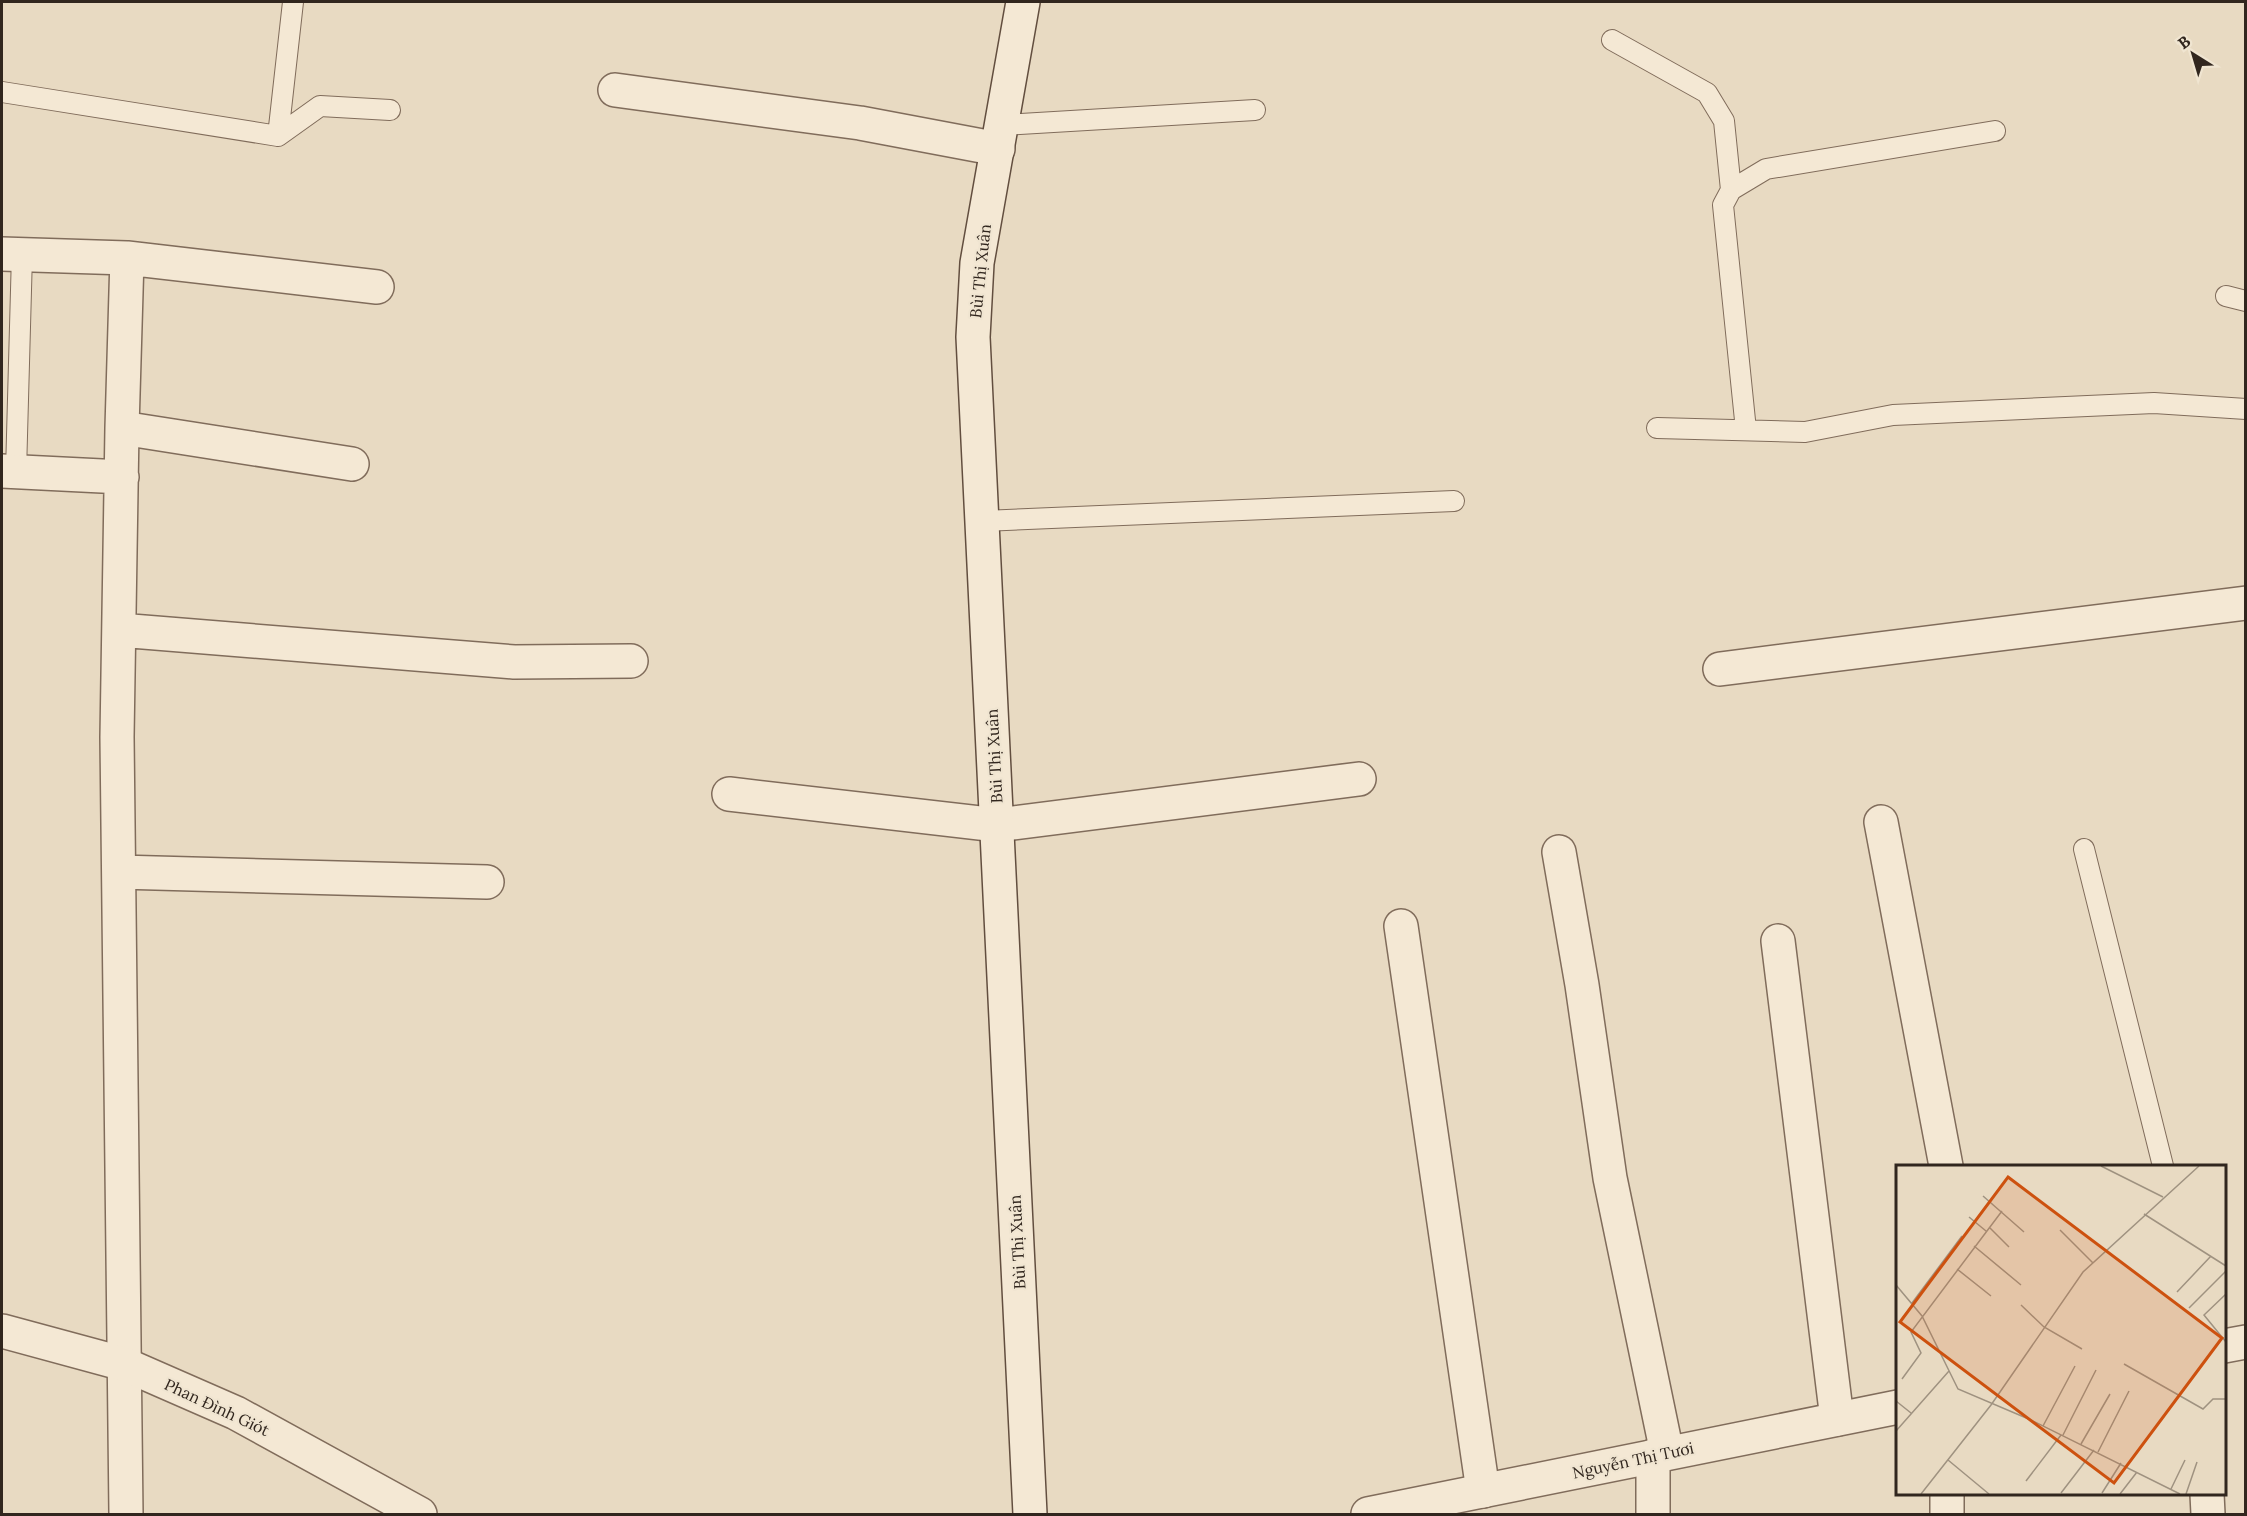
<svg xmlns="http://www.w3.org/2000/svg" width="2247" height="1516" font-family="Lora,serif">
<rect width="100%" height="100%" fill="#e8dac2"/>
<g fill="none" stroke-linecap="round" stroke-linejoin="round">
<defs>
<path id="service" d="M1612 40 1707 93 1724 121 1731 190
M2 92 278 136 320 106 390 110
M1002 125 1255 110
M278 136 293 2
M2226 296 2246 301
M1657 428 1805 432 1893 415 2154 403 2246 409
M1746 430 1723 205 1731 190 1766 169 1995 131
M16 472 22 254
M983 521 1454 501
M2084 849 2163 1166"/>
<path id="minor" d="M615 90 860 123 998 149
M2 254 127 258 377 287
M122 428 352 464
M2 471 122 477
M119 630 514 662 631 661
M1720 669 2246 603
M729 794 997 825 1359 779
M1881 822 1946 1166
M1559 852 1582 985 1610 1178 1667 1453
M119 872 487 882
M1401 926 1483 1491
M1778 941 1837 1419
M2207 1494 2208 1514
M126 1514 117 737 122 428 127 258
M1653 1514V1456
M1947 1514V1494"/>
<path id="tertiary" d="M2 1331 124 1364 236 1413 420 1514
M2224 1346 2246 1342
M1368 1514 1898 1407"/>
<path id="secondary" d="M1023 2 977 263 973 337 1030 1514"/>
</defs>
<use href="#service" stroke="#806c5b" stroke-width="22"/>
<use href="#minor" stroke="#806c5b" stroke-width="36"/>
<use href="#tertiary" stroke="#806c5b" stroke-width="36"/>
<use href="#secondary" stroke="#624e3f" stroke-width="36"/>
<use href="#service" stroke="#f4e8d4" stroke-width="20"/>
<use href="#minor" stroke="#f4e8d4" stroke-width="33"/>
<use href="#tertiary" stroke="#f4e8d4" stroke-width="33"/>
<use href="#secondary" stroke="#f4e8d4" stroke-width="33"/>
</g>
<g text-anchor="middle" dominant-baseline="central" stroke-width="4.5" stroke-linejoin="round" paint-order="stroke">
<g font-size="16" fill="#31261e" stroke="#f0e5d1">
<text transform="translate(980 271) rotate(-84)">Bùi Thị Xuân</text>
<text transform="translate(994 756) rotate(-93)">Bùi Thị Xuân</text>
<text transform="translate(1017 1242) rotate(-93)">Bùi Thị Xuân</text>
<text transform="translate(217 1407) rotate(25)">Phan Đình Giót</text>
<text transform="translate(1633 1460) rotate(-12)">Nguyễn Thị Tươi</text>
</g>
</g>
<g transform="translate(1896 1165)">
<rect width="330" height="330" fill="#e8dac2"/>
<path fill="none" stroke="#9f9280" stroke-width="1.5" d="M205 1 267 32M87 31 128 67M248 49 330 101M73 52 90 66M93 62 113 82M164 65 197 98M78 81 125 120M61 104 95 131M0 120 26 151 62 224 135 255 284 329M281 127 315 91M330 129 308 150 330 177M16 138 66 71M125 140 148 162 186 184M293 143 330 106M228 199 307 244 317 234H330M6 214 25 188 15 167 106 46M0 236 15 248M147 261 179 201M0 266 53 206M167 270 200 205M185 279 214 229M202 287 233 226M52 295 93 329M130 316 165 270M275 324 289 295M165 328 198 285M206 328 225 298M25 329 95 240 187 107 303 1M224 329 241 307M290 329 301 297"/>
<path fill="#cd510f" fill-opacity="0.15" stroke="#cd510f" stroke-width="3" d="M112 12 326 173 218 318 4 157Z"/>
<rect width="330" height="330" fill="none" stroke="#31261e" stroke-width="3"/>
</g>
<rect width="2247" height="1516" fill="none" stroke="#31261e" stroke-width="6"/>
<g transform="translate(2193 54) rotate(323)" stroke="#f0e5d1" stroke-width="4.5" paint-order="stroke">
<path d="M0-4.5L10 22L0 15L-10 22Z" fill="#31261e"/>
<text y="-9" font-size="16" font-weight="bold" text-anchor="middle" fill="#31261e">B</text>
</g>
</svg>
